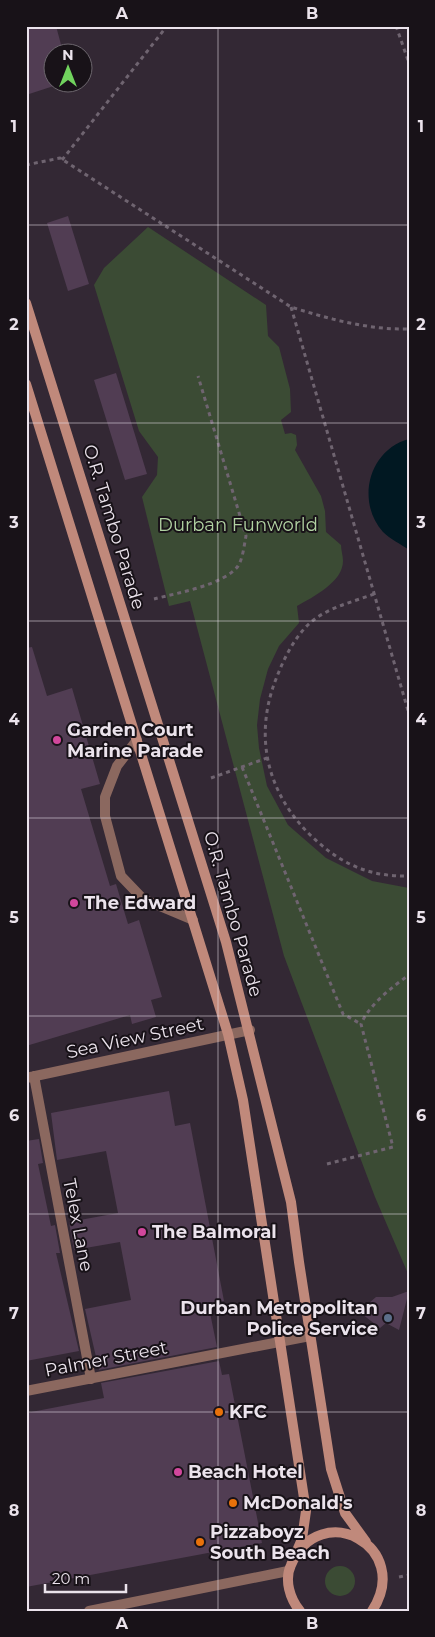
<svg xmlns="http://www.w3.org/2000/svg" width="435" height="1637" font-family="Montserrat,sans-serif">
<rect width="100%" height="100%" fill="#332834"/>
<path fill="#3b4b34" d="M148 227 266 305 268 336 279 347 290 389 291 412 281 420 285 434 291 433 296 435 297 445 295 450 321 496 325 511 326 532 341 545C341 550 343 556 343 561 343 582 313 597 297 606L299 623 279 646 268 669 260 699 257 725 259 748 267 786 288 825 326 858 372 881 409 888V1276L375 1197 284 956 190 601 169 606 142 497 157 475 158 457 139 431 94 285 104 268Z
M325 1581a15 15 0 1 1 30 0a15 15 0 1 1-30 0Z"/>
<path fill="#011822" d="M409 439V550C401 544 390 539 383 532 356 502 368 450 409 439Z"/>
<path fill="#513d53" d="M26 26H56L63 52H52V82H66L26 95Z
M68 216 89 284 68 291 47 223Z
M116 373 147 474 125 480 94 380Z
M32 647 47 696 72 688 100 784 81 789 110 886 116 884 128 924 139 920 162 997 151 1000 156 1017 132 1024 130 1015 26 1046V648Z
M169 1091 175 1126 190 1123 224 1301 208 1303 217 1347 99 1370 85 1309 131 1300 120 1242 74 1250 69 1222 118 1213 106 1151 57 1160 51 1113Z
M39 1139 43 1163 38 1164 51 1226 55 1225 60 1253H56L79 1351 26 1361V1141Z
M409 1291 399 1330 386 1323 380 1328 362 1314 369 1303 376 1297H392Z
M219 1361 222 1375 229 1374 262 1543 26 1587V1413L104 1398 101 1383Z"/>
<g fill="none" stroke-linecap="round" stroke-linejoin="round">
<path stroke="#6f6470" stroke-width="3" stroke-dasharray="4 4" stroke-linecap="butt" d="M396 26 409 63
M62 160 167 26
M26 165 60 158 291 307C329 319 369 330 409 329
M291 307 409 714
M374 594C350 603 321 609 304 629 291 644 283 661 276 679 252 740 269 800 319 843 345 866 373 877 409 876
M154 599C177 593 224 585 238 566 243 558 244 546 246 536L198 376
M242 767 343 1014 361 1024
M211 778 267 758
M327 1164 393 1147 361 1024C369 1005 392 987 409 975
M399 1577 409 1575"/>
<path stroke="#8b685f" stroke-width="10" d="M137 740 117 766 105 797V816L121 876 143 899 193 920"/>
<path stroke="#8b685f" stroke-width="10" d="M34 1076 91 1379
M26 1078 250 1030
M26 1391 310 1336
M89 1611 288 1571"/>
<path stroke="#c0897b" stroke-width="10" d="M26 303 226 942 291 1202 299 1262 331 1469 345 1513 366 1542
M26 384 228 1034 243 1100 306 1511 302 1539 296 1553
M300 1611C290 1599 284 1580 291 1565 320 1497 414 1547 372 1611"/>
</g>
<path fill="none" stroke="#ebe3ec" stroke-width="1" stroke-opacity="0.55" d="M218 26V1611M26 225H409M26 423H409M26 621H409M26 818H409M26 1016H409M26 1214H409M26 1412H409"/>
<g fill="#d1479c" stroke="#181218" stroke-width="2">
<circle cx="57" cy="740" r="5"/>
<circle cx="74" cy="903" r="5"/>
<circle cx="142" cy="1232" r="5"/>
<circle cx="178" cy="1472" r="5"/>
</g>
<circle fill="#5c6f8a" stroke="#181218" stroke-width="2" cx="388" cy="1318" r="5"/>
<g fill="#e8710a" stroke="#181218" stroke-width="2">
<circle cx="219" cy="1412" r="5"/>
<circle cx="233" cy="1503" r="5"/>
<circle cx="200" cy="1542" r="5"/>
</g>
<g text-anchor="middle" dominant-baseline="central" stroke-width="4" stroke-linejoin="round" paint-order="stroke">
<g font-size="18" fill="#b1d2a2" stroke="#181218">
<text x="238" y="525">Durban Funworld</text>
</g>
<g font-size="18" fill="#ebe3ec" stroke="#181218">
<text transform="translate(114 527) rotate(73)">O.R. Tambo Parade</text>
<text transform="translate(233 914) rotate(74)">O.R. Tambo Parade</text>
<text transform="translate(135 1038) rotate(-12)">Sea View Street</text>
<text transform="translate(78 1225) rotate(79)">Telex Lane</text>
<text transform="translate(106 1359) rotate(-11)">Palmer Street</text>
</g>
<g font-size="18" font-weight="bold" fill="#ebe3ec" stroke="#181218" text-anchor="start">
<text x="67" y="730">Garden Court<tspan x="67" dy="21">Marine Parade</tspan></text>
<text x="84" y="903">The Edward</text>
<text x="152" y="1232">The Balmoral</text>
<text x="378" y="1308" text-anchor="end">Durban Metropolitan<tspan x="378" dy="21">Police Service</tspan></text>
<text x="229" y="1412">KFC</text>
<text x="188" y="1472">Beach Hotel</text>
<text x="243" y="1503">McDonald's</text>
<text x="210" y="1532">Pizzaboyz<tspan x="210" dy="21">South Beach</tspan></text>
</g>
</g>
<rect width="435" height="1637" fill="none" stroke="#181218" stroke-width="55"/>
<g transform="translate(68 68)"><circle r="24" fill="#181218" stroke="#6c666d"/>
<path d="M0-4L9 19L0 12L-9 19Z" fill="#71d35e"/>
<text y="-8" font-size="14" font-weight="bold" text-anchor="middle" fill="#ebe3ec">N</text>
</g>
<path d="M45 1584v8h81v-8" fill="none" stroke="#ebe3ec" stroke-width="2.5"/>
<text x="52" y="1584" font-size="15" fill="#ebe3ec" stroke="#181218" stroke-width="4" paint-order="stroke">20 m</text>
<rect x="28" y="28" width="380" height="1582" fill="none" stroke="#ebe3ec" stroke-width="2"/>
<g font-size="16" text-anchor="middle" font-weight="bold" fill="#ebe3ec">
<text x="122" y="19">A</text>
<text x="312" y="19">B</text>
<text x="14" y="132">1</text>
<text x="421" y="132">1</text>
<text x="14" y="330">2</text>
<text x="421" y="330">2</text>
<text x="14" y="528">3</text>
<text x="421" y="528">3</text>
<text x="14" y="725">4</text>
<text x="421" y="725">4</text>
<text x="14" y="923">5</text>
<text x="421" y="923">5</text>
<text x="14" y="1121">6</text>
<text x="421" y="1121">6</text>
<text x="14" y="1319">7</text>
<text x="421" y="1319">7</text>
<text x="14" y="1516">8</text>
<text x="421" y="1516">8</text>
<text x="122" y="1629">A</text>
<text x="312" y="1629">B</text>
</g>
</svg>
